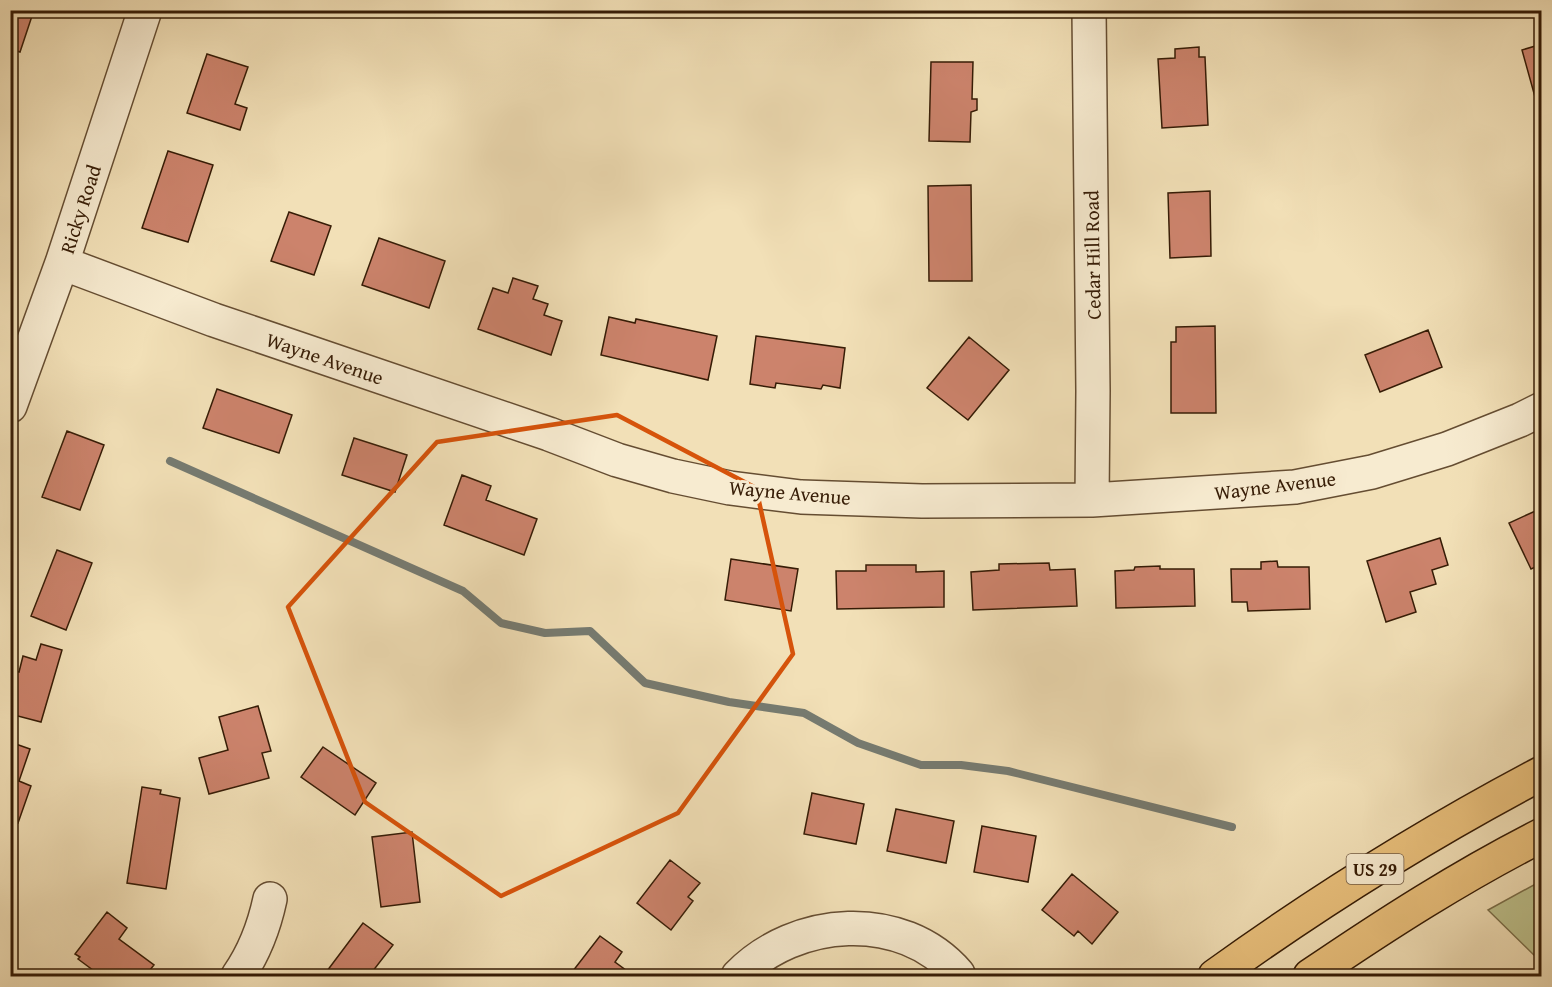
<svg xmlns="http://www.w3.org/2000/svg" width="1552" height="987" font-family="'Gentium Book Plus',serif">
<rect width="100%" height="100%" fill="#f2e0b7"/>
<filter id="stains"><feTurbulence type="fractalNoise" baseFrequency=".00333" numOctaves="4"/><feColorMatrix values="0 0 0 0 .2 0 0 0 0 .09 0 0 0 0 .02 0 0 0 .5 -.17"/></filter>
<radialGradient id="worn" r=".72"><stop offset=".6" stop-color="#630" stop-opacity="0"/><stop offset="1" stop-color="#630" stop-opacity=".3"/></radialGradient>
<path fill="#bdc18c" stroke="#7a6e49" stroke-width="1.5" d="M1541 881V962L1488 910Z"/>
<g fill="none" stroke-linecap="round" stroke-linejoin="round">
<path stroke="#767b71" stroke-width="8" d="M170 461 463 591 501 623 545 633 590 631 645 683 729 702 804 713 858 743 921 765H961L1008 771 1232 827"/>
</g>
<path fill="#cc836c" stroke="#361c06" stroke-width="1.5" d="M10 10H34L20 52 10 49Z
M1542 44V115H1540L1522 50Z
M1199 47V57H1205L1208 125 1162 128 1158 59 1175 58V49Z
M207 54 248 67 235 104 247 108 240 130 187 113Z
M931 62H973L972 99H977V110L971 112 970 142 929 141Z
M168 151 213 165 188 242 142 228Z
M1535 180H1542V197L1537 198Z
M971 185 972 281H929L928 186Z
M1210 191 1211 256 1170 258 1168 193Z
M289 212 331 226 314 275 271 261Z
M379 238 445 261 429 308 362 285Z
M513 278 538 286 533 299 548 304 544 315 562 321 551 355 478 329 493 288 508 293Z
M609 317 635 323 636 319 717 336 708 380 601 355Z
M1215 326 1216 413H1171V342H1176V327Z
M1428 330 1442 367 1380 392 1365 355Z
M756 336 845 348 840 388 823 385 821 389 776 383 775 388 750 384Z
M969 337 1009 370 968 420 927 388Z
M217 389 292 415 279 453 203 428Z
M67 431 104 445 80 510 42 497Z
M354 438 407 455 395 492 342 475Z
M462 475 491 486 486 500 537 519 524 555 444 525Z
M1542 508V564L1531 569 1509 523Z
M1440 538 1448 565 1432 570 1436 584 1410 592 1416 612 1386 622 1367 561Z
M57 550 92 563 66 630 31 616Z
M731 559 798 569 791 611 725 600Z
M1277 561 1278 567H1309L1310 609 1248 611 1247 602H1232L1231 569H1261V562Z
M1049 563 1050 570 1075 569 1077 606 973 610 971 572 999 570V564Z
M866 565H916V572L944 571V607L837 609 836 571H866Z
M1160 566V569H1194L1195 606 1116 608 1115 571 1134 570 1135 567Z
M41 644 62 650 41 722 10 714V699L15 683 10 681V670L19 672 23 656 36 660Z
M258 706 271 751 262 753 269 778 209 794 199 758 228 750 219 717Z
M10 742 30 749 19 781 31 786 18 823 10 820Z
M323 747 376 783 355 815 301 777Z
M142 787 161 790 160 794 180 798 166 889 127 883Z
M812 793 864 804 856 844 804 834Z
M896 809 954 821 946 863 887 851Z
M982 826 1036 836 1028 882 974 872Z
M412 832 420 902 381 907 372 837Z
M670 860 700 883 688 897 693 901 671 930 637 903Z
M1072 874 1118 912 1092 944 1078 931 1074 936 1042 910Z
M107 912 127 928 119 939 154 965 145 976H101L78 959 80 957 75 954Z
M363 923 393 945 369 976H325L324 975Z
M600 936 622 952 615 962 630 973 627 976H569Z"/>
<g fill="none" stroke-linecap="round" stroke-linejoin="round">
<defs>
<path id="minor" d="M1089 10 1093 391 1092 500
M62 263 214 320 549 434 617 460 673 476 730 488 801 497 922 501 1092 500 1295 487 1372 472 1447 449 1520 420 1542 409
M10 406 62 263 145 10
M238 976C254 953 264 927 270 899
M738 976C795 917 902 909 958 974"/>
<path id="highway" d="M1215 976C1319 901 1428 833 1542 773
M1310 976C1385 925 1461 876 1542 835"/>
</defs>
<use href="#minor" stroke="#654d32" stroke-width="36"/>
<use href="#highway" stroke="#361c06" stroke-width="36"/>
<use href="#minor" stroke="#f7ebd0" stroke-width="33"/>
<use href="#highway" stroke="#e9c07c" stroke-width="33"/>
</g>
<path fill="none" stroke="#d6530b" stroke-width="4.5" stroke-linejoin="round" d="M617 415 756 488 793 654 678 813 501 896 365 802 288 607 437 442Z"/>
<g text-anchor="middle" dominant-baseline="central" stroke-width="6" stroke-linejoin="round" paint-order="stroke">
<rect fill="#f7ebd0" stroke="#705a43" stroke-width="1.5" x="1346.5" y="854" width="57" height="30" rx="4.5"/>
<g font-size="18" font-weight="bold" fill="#361c06">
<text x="1375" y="869">US 29</text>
</g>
<g font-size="20" fill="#361c06" stroke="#f7ebd0">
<text transform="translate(80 209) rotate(-72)">Ricky Road</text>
<text transform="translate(1092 255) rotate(-91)">Cedar Hill Road</text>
<text transform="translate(325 358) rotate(19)">Wayne Avenue</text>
<text transform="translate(1275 485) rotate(-7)">Wayne Avenue</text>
<text transform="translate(790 492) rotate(5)">Wayne Avenue</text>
</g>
</g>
<rect width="1552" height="987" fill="none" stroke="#f2e0b7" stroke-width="36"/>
<rect x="12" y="12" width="1528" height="963" fill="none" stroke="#361c06" stroke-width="3"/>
<rect x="18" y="18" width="1516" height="951" fill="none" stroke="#361c06" stroke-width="1.5"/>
<rect width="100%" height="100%" filter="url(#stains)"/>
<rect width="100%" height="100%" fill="url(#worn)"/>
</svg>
